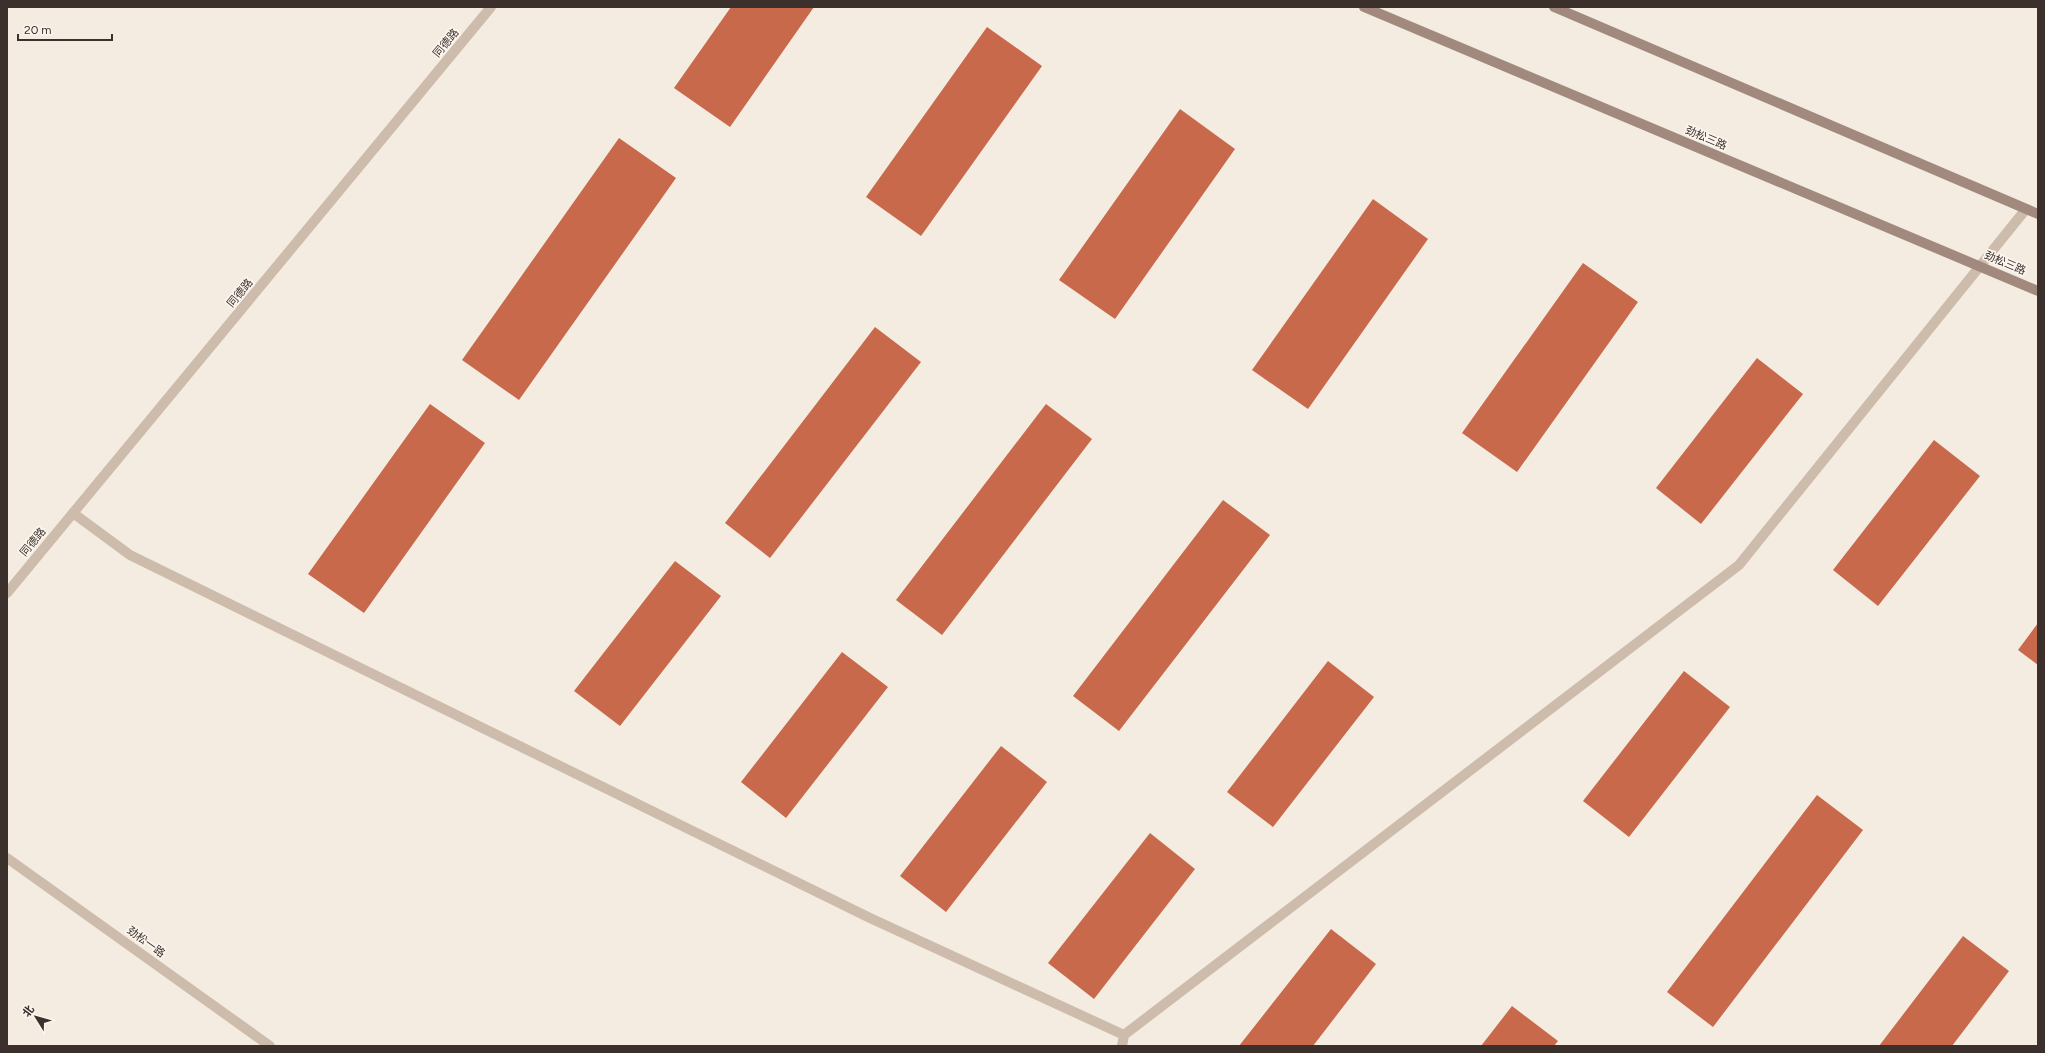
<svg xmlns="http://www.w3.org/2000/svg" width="2045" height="1053" font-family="Figtree,'Noto Sans SC',sans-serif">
<rect width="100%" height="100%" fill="#f4ebe1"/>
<path fill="#c8694b" d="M731 7H814L730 127 674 88Z
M987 27 1042 66 921 236 866 197Z
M1180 109 1235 149 1115 319 1059 280Z
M619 138 676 178 519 400 462 360Z
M1373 199 1428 239 1308 409 1252 370Z
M1583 263 1638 302 1517 472 1462 433Z
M875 327 921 362 770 558 725 523Z
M1757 358 1803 394 1701 524 1656 488Z
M430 404 485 443 364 613 308 574Z
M1046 404 1092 439 942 635 896 600Z
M1934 440 1980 476 1878 606 1833 570Z
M1223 500 1270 535 1119 731 1073 696Z
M675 561 721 596 620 726 574 691Z
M2038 623V665L2018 650Z
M842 652 888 687 786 818 741 782Z
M1328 661 1374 697 1273 827 1227 792Z
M1684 671 1730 707 1629 837 1583 801Z
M1001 746 1047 782 946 912 900 876Z
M1817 795 1863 830 1713 1027 1667 992Z
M1150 833 1195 869 1094 999 1048 963Z
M1331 929 1376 964 1313 1046H1239Z
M1963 936 2009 971 1952 1046H1879Z
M1512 1006 1558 1041 1554 1046H1481Z"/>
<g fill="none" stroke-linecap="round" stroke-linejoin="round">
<path stroke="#cdbbac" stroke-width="10" d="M73 513 130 555 870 918 1124 1035
M1122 1046 1124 1035 1739 565 2026 209"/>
<path stroke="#cdbbac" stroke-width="10" d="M7 593 491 7
M7 858 270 1046"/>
<path stroke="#a18a7d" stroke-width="10" d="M1364 7 2038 291
M1554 7 2038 214"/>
</g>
<g text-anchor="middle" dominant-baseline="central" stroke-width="3.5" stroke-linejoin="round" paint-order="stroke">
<g font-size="11" fill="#3b302b" stroke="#fbf5ee">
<text transform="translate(446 43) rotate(-50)">同德路</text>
<text transform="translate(1706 138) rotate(23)">劲松三路</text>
<text transform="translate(2005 263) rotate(23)">劲松三路</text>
<text transform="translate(240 293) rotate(-50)">同德路</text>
<text transform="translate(33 542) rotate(-50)">同德路</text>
<text transform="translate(146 942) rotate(36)">劲松一路</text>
</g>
</g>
<rect width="2045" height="1053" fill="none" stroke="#3b302b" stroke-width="16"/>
<g transform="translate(36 1017) rotate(307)" stroke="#fbf5ee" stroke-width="3" paint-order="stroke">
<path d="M0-3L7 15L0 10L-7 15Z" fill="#3b302b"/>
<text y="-6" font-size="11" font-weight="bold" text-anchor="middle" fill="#3b302b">北</text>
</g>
<path d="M18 34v6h94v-6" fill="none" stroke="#3b302b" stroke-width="2"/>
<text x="24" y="34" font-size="12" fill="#3b302b" stroke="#fbf5ee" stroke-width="3" paint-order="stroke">20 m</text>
</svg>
